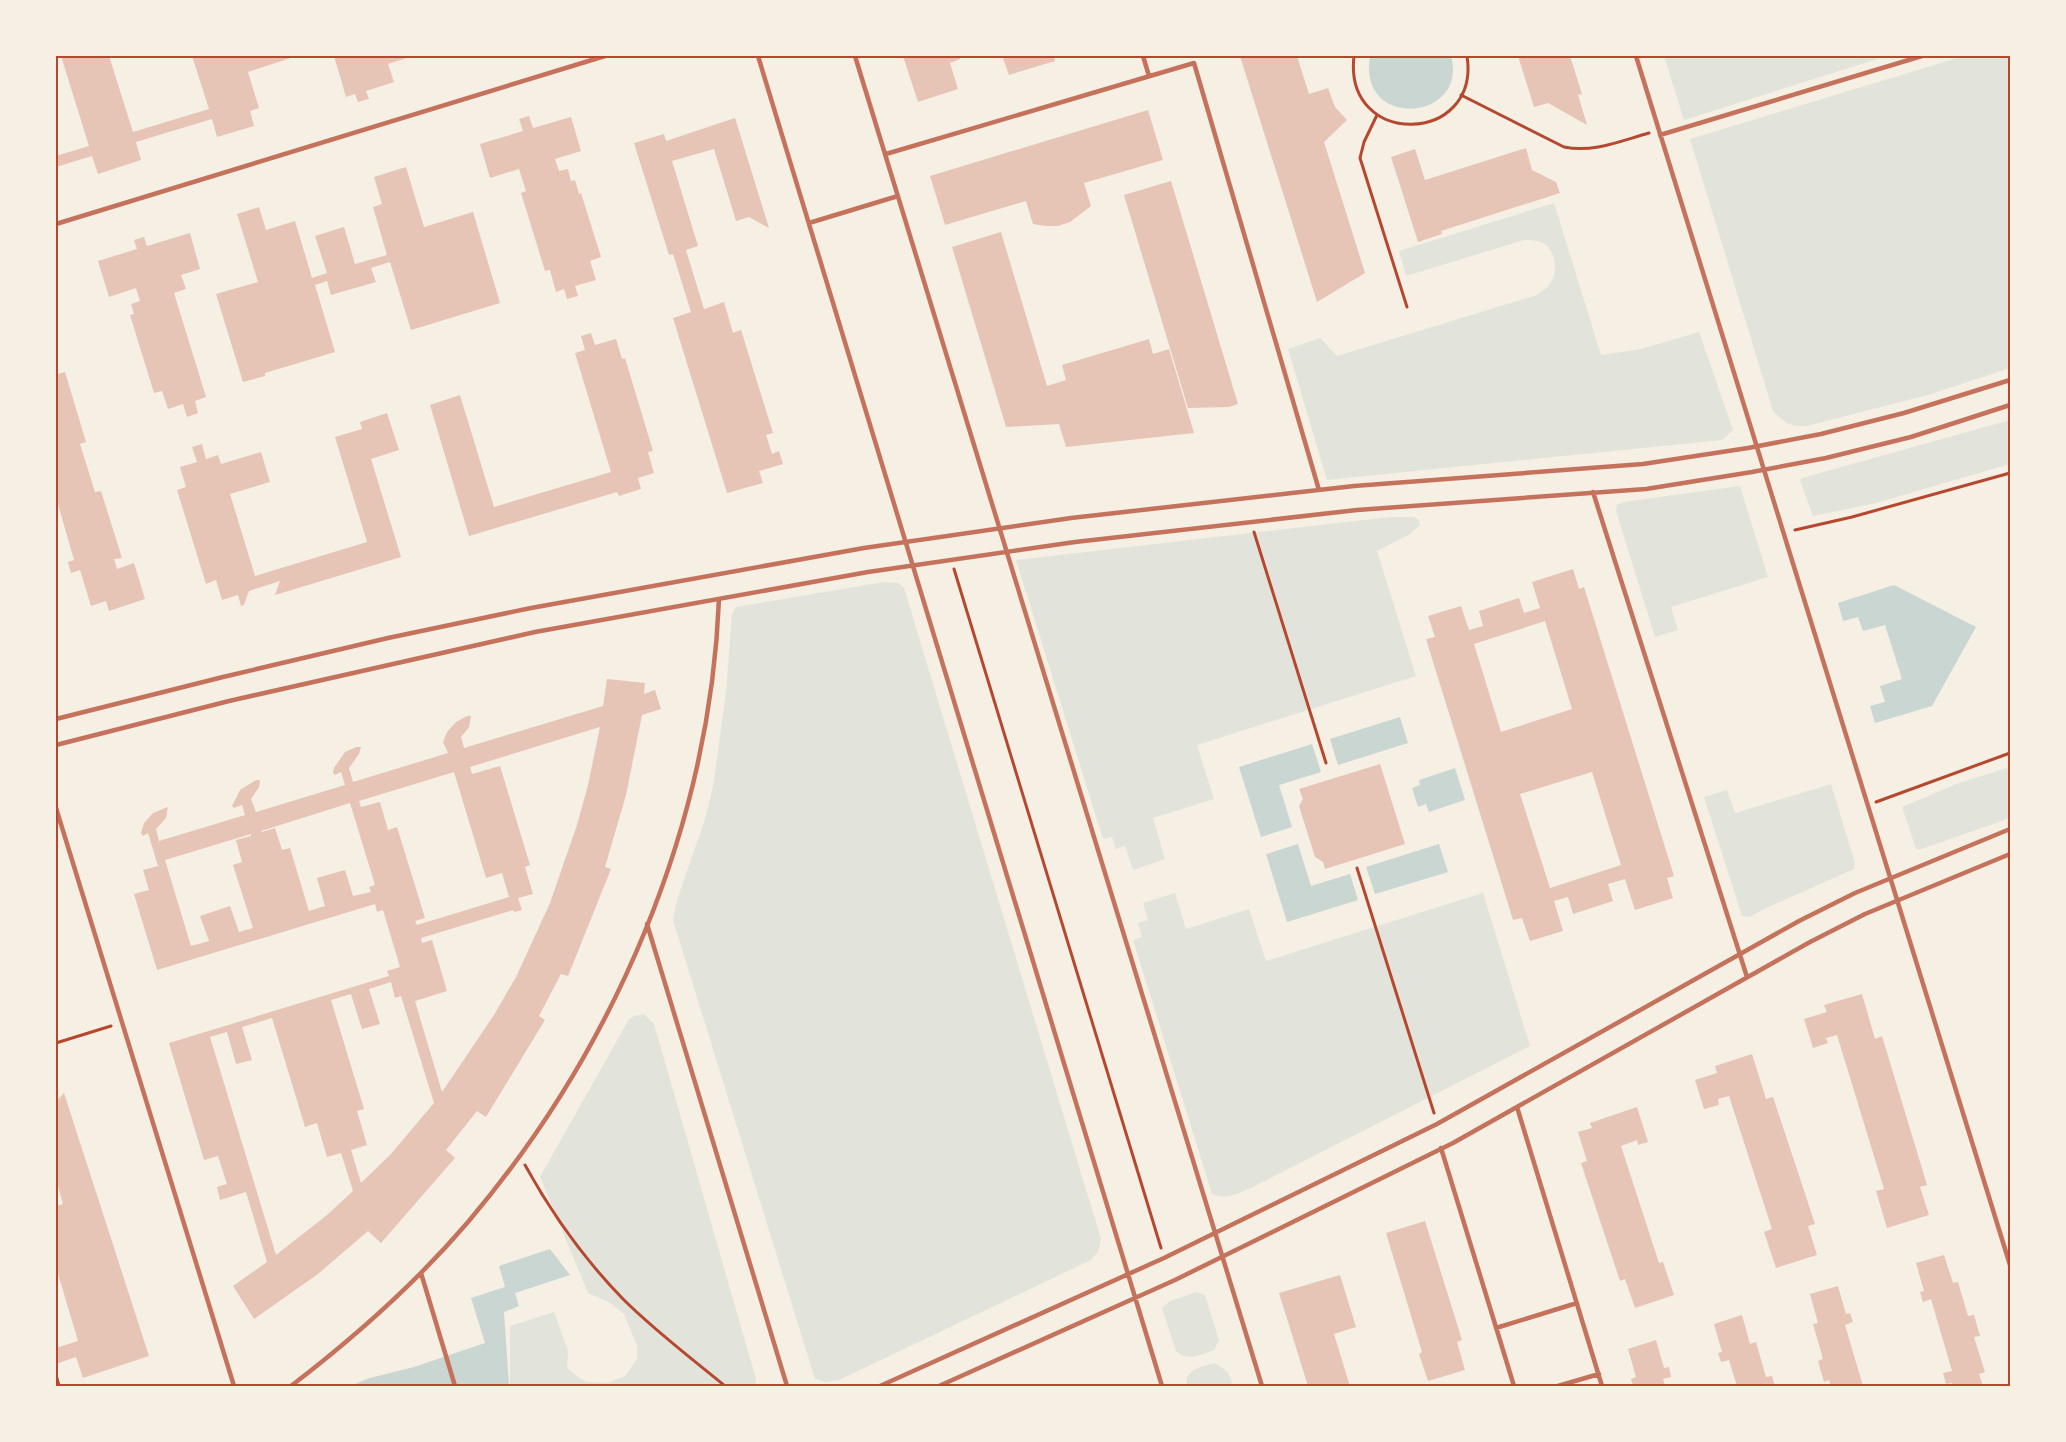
<svg xmlns="http://www.w3.org/2000/svg" width="2066" height="1442" font-family="Manrope,sans-serif">
<rect width="100%" height="100%" fill="#f6efe4"/>
<path fill="#e2e4dc" d="M1664 56H1887L1684 120Z
M1964 56H2010V368L1928 395 1807 426C1789 426 1786 424 1773 411L1690 139Z
M1554 203 1601 355 1641 349 1699 332 1733 430 1722 440 1327 480 1288 349 1320 338 1337 356 1537 295C1542 291 1548 288 1551 282 1558 271 1556 250 1543 243 1537 240 1531 240 1524 240L1406 276 1399 251Z
M2010 420V464L1876 503 1813 516 1800 480 1802 478Z
M1740 486 1768 577 1671 607 1678 630 1655 637 1616 511 1617 505 1623 502Z
M1390 517H1414L1419 520 1420 525 1410 534 1377 551 1416 676 1197 745 1214 799 1153 818 1165 859 1133 870 1125 846 1116 849 1112 837 1103 839 1016 560Z
M884 582 898 583 904 588 1101 1239 1098 1252 1091 1260 839 1380 825 1382 815 1379 673 920 677 900 704 822 713 787 726 692 732 614 736 607Z
M2010 767V818L1919 850 1916 849 1902 807 1959 783Z
M1831 784 1855 863 1854 869 1764 909 1750 917 1742 916 1704 797 1727 790 1735 813Z
M1175 893 1186 929 1249 909 1266 961 1483 893 1530 1046 1253 1187C1238 1193 1227 1201 1212 1194L1133 940 1142 937 1138 923 1148 920 1143 903Z
M644 1014 654 1024 756 1379 755 1386H510V1326L554 1312 568 1351 567 1368 579 1378 588 1382 608 1383 625 1376 637 1359V1346L624 1314 610 1303 588 1293 540 1177 629 1019 634 1016Z
M1196 1292 1205 1295 1219 1340 1214 1350C1200 1355 1187 1362 1176 1351L1162 1308 1170 1301Z
M1215 1363 1228 1372 1233 1386H1187C1183 1370 1202 1366 1215 1363Z"/>
<path fill="#c9d6d2" d="M1370 56H1451C1469 121 1357 131 1370 56Z
M1894 585 1976 627 1932 706 1875 723 1870 706 1885 702 1880 686 1902 679 1885 625 1863 631 1858 617 1843 621 1838 603Z
M1400 717 1408 743 1338 765 1330 739Z
M1312 744 1321 772 1279 785 1292 827 1261 837 1239 767Z
M1455 768 1465 800 1429 812 1426 804 1418 807 1412 788 1420 785 1419 780Z
M1298 844 1311 886 1350 874 1358 900 1287 922 1266 854Z
M1439 844 1448 872 1375 894 1366 867Z
M550 1249 570 1275 515 1293 519 1306 504 1312 509 1386H350L370 1378 414 1367 485 1343 471 1298 505 1287 499 1266Z"/>
<path fill="#e6c5b7" fill-rule="evenodd" d="M61 56H109L133 132 209 109 192 56H297L248 72 259 108 250 111 254 126 217 137 212 119 136 142 141 160 98 174 92 156 56 167V156L89 146Z
M334 56H413L388 64 394 82 366 91 369 99 358 102 355 94 346 97Z
M903 56H959L960 59 950 63 958 89 918 102Z
M1009 56H1054L1055 61 1009 75 1003 58Z
M1240 56H1297L1309 94 1328 88 1335 107 1347 120 1324 142 1365 273 1317 302Z
M1518 56H1570L1582 94 1578 95 1587 125 1548 103 1534 107Z
M1148 110 1163 160 1084 183 1091 206 1070 222 1058 226H1046L1033 224 1026 201 945 225 930 176Z
M529 116 533 128 571 117 581 151 555 159 559 171 568 169 571 181 575 180 579 194 581 193 601 257 590 261 596 280 575 286 578 296 567 299 564 289 556 292 550 270 545 271 521 193 526 191 519 169 490 178 480 144 523 131 519 119Z
M735 118 769 228 749 217 736 221 714 149 672 161 698 246 686 250 704 309 724 302 733 333 741 330 773 433 766 435 772 454 779 451 783 464 759 471 763 483 727 493 673 318 691 312 673 254 669 255 634 143 664 134 666 141Z
M1526 148 1532 170 1556 182 1560 193 1441 231 1442 234 1418 242 1391 157 1415 149 1425 180Z
M406 167 424 227 473 212 500 303 411 330 390 262 371 268 376 282 331 295 327 281 315 285 335 352 265 373V376L243 382 216 294 258 282 237 214 259 207 266 230 295 221 312 278 327 273 315 236 344 227 355 264 387 255 373 207 382 204 374 177Z
M1171 181 1238 404 1229 407 1188 408 1124 195Z
M1001 232 1047 386 1066 380 1062 365 1149 339 1153 354 1169 349 1194 433 1066 447 1059 424 1006 427 952 247Z
M190 233 200 269 181 275 186 289 174 293 206 397 195 401 198 413 187 417 183 404 168 409 162 391 154 393 130 315 134 314 131 304 140 301 136 288 109 297 98 261 137 249 134 240 144 237 147 246Z
M591 333 595 345 616 339 622 359 625 358 653 451 648 452 654 473 638 478 641 489 619 496 617 492 469 536 430 405 460 395 494 507 611 472 575 353 585 350 581 336Z
M56 366 58 374 65 372 86 442 80 444 95 492 101 491 122 558 114 559 117 569 134 563 145 599 109 611 106 601 91 606 80 570 71 573 68 562 74 560 56 497Z
M387 413 399 450 371 459 401 557 275 595 280 581 249 591 244 605 241 606 238 595 222 600 216 580 206 584 177 490 186 487 180 467 197 462 192 447 202 444 206 459 218 455 221 464 261 452 270 482 230 494 255 576 367 542 335 437 362 429 360 422Z
M1573 569 1579 589 1584 587 1674 876 1667 878 1673 898 1635 910 1625 879 1608 884 1613 901 1573 914 1568 897 1554 901 1563 931 1530 941 1522 918 1513 920 1426 639 1435 637 1428 616 1461 606 1469 630 1483 626 1479 611 1519 598 1524 613 1540 608 1532 582ZM1545 621 1572 709 1501 732 1474 644ZM1592 772 1621 865 1550 888 1520 794Z
M607 679 645 683 644 694 655 690 661 709 642 715 626 795 605 867 611 869 568 976 561 974 539 1016 545 1020 486 1117 477 1111 446 1150 455 1158 381 1243 368 1231 318 1274 254 1319 233 1286 267 1262 246 1192 220 1200 217 1187 227 1184 218 1156 204 1160 169 1043 389 976 387 971 400 967 383 910 377 912 375 904 157 970 134 894 149 890 143 870 158 866 148 833 143 836 141 833 144 823 153 813 168 807 166 818 156 829 159 841 245 815 242 805 234 808 232 806 240 790 256 780H260L259 787 251 799 256 812 345 785 341 772 335 775 333 773 334 768 345 752 356 747H361L359 754 349 768 353 782 448 753 443 742 447 732 456 722 467 716H471L469 727 461 737 464 748 603 706ZM600 727 588 785 577 825 550 903 516 977 494 1015 442 1092 415 1001 447 991 432 940 422 943 421 938 513 910 514 912 522 910 518 898 533 894 525 867 530 865 500 766 472 774 470 767ZM454 772 486 878 502 873 509 897 417 925 415 921 425 918 397 827 388 830 380 802 361 807 359 801ZM350 803 375 885 369 887 371 892 353 896 345 870 317 878 325 906 309 911 290 848 282 850 275 828 262 832 261 831ZM251 834V836L236 840 242 862 233 865 253 928 239 932 230 906 200 916 209 941 191 946 165 860ZM391 982 395 998 401 996 434 1103 390 1155 361 1183 351 1150 367 1145 357 1111 364 1109 331 1000 351 994 362 1029 380 1024 369 989ZM272 1018 305 1127 317 1123 327 1157 341 1153 353 1191 327 1215 276 1255 210 1037 227 1032 236 1064 252 1060 242 1027Z
M1380 764 1405 844 1325 869 1323 862 1315 857 1299 806 1303 799 1299 789Z
M1862 994 1875 1039 1882 1036 1927 1185 1920 1187 1929 1215 1887 1228 1876 1191 1884 1189 1837 1035 1826 1038 1828 1043 1813 1048 1804 1019 1827 1012 1824 1005Z
M1752 1054 1766 1099 1773 1097 1815 1224 1808 1226 1817 1255 1776 1268 1764 1232 1772 1229 1729 1096 1718 1099 1719 1105 1704 1109 1695 1080 1717 1073 1715 1066Z
M64 1093 149 1356 83 1378 76 1357 56 1364V1348L78 1341 56 1267V1206L63 1204 56 1179V1102Z
M1637 1107 1648 1142 1638 1145 1637 1140 1621 1146 1659 1263 1663 1262 1674 1295 1635 1308 1625 1279 1620 1281 1581 1163 1587 1161 1578 1132 1592 1128 1590 1123Z
M1425 1221 1462 1340 1457 1342 1465 1370 1428 1381 1419 1354 1422 1352 1386 1233Z
M1944 1255 1953 1283 1958 1282 1968 1316 1974 1315 1980 1336 1974 1337 1985 1372 1979 1374 1983 1386H1953L1952 1383 1946 1384 1943 1373 1952 1371 1931 1299 1923 1302 1920 1292 1924 1291 1916 1263Z
M1340 1275 1356 1327 1334 1334 1350 1386H1308L1279 1293Z
M1838 1286 1846 1314 1850 1313 1853 1322 1845 1325 1863 1386H1831L1829 1380 1824 1382 1818 1361 1823 1359 1813 1324 1818 1323 1810 1294Z
M1742 1315 1750 1344 1756 1342 1766 1377 1772 1376 1775 1386H1737L1729 1360 1721 1362 1718 1353 1722 1352 1714 1324Z
M1656 1340 1664 1368 1669 1367 1671 1377 1663 1379 1665 1386H1633L1631 1379 1636 1377 1628 1349Z"/>
<g fill="none" stroke-linecap="round" stroke-linejoin="round">
<path stroke="#b5482f" stroke-width="3" d="M1354 56C1343 149 1481 145 1467 56
M1461 95 1564 147C1593 153 1620 141 1649 133
M1377 115 1364 142 1360 158 1407 307
M1795 530 1852 517 2010 473
M1254 532 1326 763
M954 569 1161 1248
M1876 802 2010 753
M1357 868 1434 1113
M56 1043 111 1026
M525 1165C552 1214 584 1259 623 1299 654 1330 691 1358 725 1386
M56 1375 59 1386"/>
<path stroke="#c5725c" stroke-width="4.5" d="M758 56 1162 1386
M855 56 1262 1386
M1143 56 1149 76
M1636 56 2010 1265
M1660 135 1922 56
M886 154 1194 63 1319 490
M809 223 898 196
M56 224 605 56
M1593 492 1747 977
M56 719 223 677 388 638 531 608 864 548 1071 518 1354 486 1643 464 1748 448 1821 434 1904 413 2010 380
M56 745 229 701 535 632 868 572 1075 542 1357 510 1646 489 1752 472 1826 458 1911 437 2010 405
M56 808 234 1386
M647 924 787 1386
M1517 1107 1602 1386
M1441 1148 1514 1386
M421 1273 455 1386
M1496 1328 1577 1303
M291 1386C355 1337 415 1284 468 1222 614 1050 710 827 719 599
M880 1386 1164 1258 1437 1124 1799 921 1855 893 2010 829
M939 1386 1175 1280 1453 1143 1810 942 1865 914 2010 854
M1558 1386 1599 1374"/>
</g>
<rect width="2066" height="1442" fill="none" stroke="#f6efe4" stroke-width="114"/>
<rect x="57" y="57" width="1952" height="1328" fill="none" stroke="#b5482f" stroke-width="2"/>
</svg>
